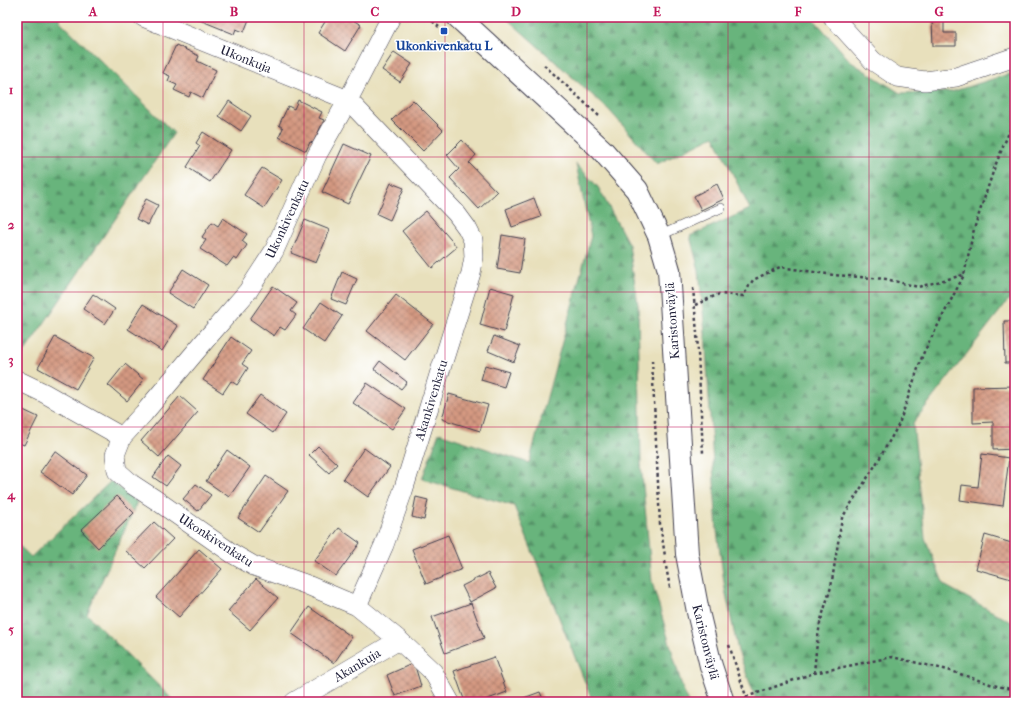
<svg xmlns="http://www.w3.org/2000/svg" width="1032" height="719" font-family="'IM FELL French Canon',serif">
<defs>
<pattern id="forest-firs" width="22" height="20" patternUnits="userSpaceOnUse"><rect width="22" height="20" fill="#68b47c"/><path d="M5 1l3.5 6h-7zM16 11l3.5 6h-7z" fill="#559267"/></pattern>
<pattern id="building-cross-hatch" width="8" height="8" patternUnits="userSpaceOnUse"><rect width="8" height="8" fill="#d49981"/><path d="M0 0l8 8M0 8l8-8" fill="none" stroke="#ac7c6b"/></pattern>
</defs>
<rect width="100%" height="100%" fill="#fff"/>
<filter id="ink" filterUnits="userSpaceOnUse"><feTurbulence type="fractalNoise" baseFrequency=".025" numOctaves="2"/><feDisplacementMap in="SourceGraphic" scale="8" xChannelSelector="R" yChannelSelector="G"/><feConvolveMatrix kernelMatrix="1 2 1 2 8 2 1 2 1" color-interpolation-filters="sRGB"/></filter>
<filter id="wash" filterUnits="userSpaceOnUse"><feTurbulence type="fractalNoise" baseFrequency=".012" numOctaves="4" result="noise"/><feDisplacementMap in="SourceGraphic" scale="16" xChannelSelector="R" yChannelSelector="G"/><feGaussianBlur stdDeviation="0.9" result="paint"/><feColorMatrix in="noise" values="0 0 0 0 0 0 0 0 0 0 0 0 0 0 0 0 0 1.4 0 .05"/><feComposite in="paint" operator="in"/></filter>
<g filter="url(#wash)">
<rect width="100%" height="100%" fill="#e8e0bc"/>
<path fill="url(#forest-firs)" stroke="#456b5c" d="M17 17H59L60 21 174 133 17 363Z
M505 17H812L851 62 900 93 951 92 1015 72V230L1010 298 913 423 925 538 944 585 1015 624V702H757L738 651 725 589 717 531 705 332 699 270 690 236 750 209 714 136 657 164 609 110Z
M576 164 598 187 629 245 638 305 641 464 652 582 684 693 688 702H593L514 506 422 479 439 433 529 463 591 236Z
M111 481 137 502 87 614 175 702H17V544L31 557Z"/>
<g id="blocks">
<path fill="url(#building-cross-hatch)" d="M198 17H250L244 32 236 29 234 34 197 19Z
M328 17H348L361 25 345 51 318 33Z
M932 20H944V33H956V46H933Z
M176 45 199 56 197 61 216 70 203 98 191 92 189 97 174 90 177 85 168 81 170 76 163 73Z
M394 52 412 64 400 82 382 70Z
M298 100 322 112 319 118 324 120 313 143 310 142 306 151 279 137 283 128 279 125 288 106 294 109Z
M413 100 443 130 423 151 392 120Z
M229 101 251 116 241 131 219 116Z
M203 132 231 150 210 182 187 167 200 146 196 143Z
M462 140 476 155 469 163 497 192 479 209 450 178 459 169 447 155Z
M344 144 371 156 348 204 322 192Z
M262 168 282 180 264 208 244 195Z
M391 183 404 188 390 220 377 214Z
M717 184 724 199 701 210 694 196Z
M534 198 541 217 512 227 506 209Z
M146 199 158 205 148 225 136 219Z
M426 211 457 247 432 268 402 231Z
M223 218 247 234 242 241 247 245 237 260 233 258 227 266 200 249 206 240 202 237 212 222 218 226Z
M305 220 330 230 316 263 291 253Z
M502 235 525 239 520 273 497 269Z
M183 269 208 285 193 309 168 293Z
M342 272 357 279 346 305 331 299Z
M273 286 297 303 291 311 296 315 285 330 280 327 274 336 250 319Z
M490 287 514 294 504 332 480 325Z
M93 294 115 309 105 324 83 309Z
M396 295 433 324 405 360 367 331Z
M321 302 342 316 324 343 303 329Z
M143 304 178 326 162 351 128 329Z
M1004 321H1015V363H1005Z
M494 336 520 346 514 362 488 351Z
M55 337 94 358 76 389 38 368Z
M231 337 251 351 242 364 248 368 237 385 231 381 223 393 203 380Z
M380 361 407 382 401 389 374 369Z
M125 364 144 380 127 401 108 385Z
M485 365 509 372 504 387 481 380Z
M367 383 406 409 392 429 353 403Z
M1015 386V449L993 450V422L973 423V387Z
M449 394 488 405 480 431 442 419Z
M260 395 286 414 273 433 246 414Z
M180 396 198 412 159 457 141 441Z
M17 407 38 417 24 445 17 442Z
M318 446 337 464 329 473 309 455Z
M364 448 390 467 368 497 343 479Z
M227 450 250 467 229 497 206 481Z
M55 451 87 475 72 495 40 472Z
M982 454 1009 458 1003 506 960 500 962 485 978 487Z
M168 456 181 466 166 486 153 477Z
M266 476 288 491 259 532 238 518Z
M196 484 211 495 198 511 183 499Z
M117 496 134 513 98 548 81 530Z
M416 497 428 500 424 520 412 517Z
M154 522 173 539 145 568 126 551Z
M339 528 360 543 336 576 314 561Z
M448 535 462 569 426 584 412 549Z
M985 535 1015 544V580L976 569Z
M199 549 222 569 179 617 156 597Z
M488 573 496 588 470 602 462 586Z
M256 579 278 598 250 630 228 611Z
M471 603 484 638 445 653 432 617Z
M309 607 352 637 334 663 291 633Z
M494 657 507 692 480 702H465L454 671Z
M414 663 421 686 395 696 387 675Z
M540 692 544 701 541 702H522L521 699Z"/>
</g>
</g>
<g filter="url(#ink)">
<use href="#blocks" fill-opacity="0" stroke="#403e4e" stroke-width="1"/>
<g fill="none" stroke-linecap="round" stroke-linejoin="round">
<defs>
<path id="lane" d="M659 236 721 208"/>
<path id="street" d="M143 17 348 100 456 213 467 228 473 240 474 257 471 273 442 365 403 491 384 545 357 606 399 640 433 672 450 702
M833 17 873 61 897 77 925 81 956 77 1015 57
M17 380 44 393 122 437
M357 606 305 584 254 566 233 554 156 500 133 485 117 471 115 455 122 437 144 413 208 337 248 291 274 251 317 155 348 100 391 17
M294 702 399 640"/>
<path id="secondary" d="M458 17 602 150 637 190 659 236 669 270 687 554 698 612 711 666 723 702"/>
</defs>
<use href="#lane" stroke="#403e4e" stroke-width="10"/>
<use href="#street" stroke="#403e4e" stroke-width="20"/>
<use href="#secondary" stroke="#403e4e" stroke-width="24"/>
<path stroke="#403e4e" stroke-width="2.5" stroke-dasharray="3 3" stroke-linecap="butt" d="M428 17 439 27
M544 65 599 116
M693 288 697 333 703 453
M695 305 719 294 743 296 753 280 780 267 834 275 886 279 918 287 963 275
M652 360 660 524 665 556
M665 561 670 588
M729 645 748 702
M814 673 816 651 820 623 831 587 842 518 878 461 899 424 923 354 964 275 974 229 995 166 1015 118
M746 697 814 673 892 657 948 670 993 685 1015 690"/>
<use href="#lane" stroke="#fff" stroke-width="9"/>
<use href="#street" stroke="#fff" stroke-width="19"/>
<use href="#secondary" stroke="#fff" stroke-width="22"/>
</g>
</g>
<path fill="none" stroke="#c2185b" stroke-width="1" stroke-opacity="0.55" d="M163 17V702M304 17V702M445 17V702M587 17V702M728 17V702M869 17V702M17 157H1015M17 292H1015M17 427H1015M17 562H1015"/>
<rect fill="#1a4fb4" stroke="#fff" stroke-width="1.5" x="440" y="27" width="8" height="8" rx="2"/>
<g text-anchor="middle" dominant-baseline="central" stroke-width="3" stroke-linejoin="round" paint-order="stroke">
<g font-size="13" font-weight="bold" fill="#164399" stroke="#fff">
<text x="444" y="45">Ukonkivenkatu L</text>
</g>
<g font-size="13" fill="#22223b" stroke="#fff">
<text transform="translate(246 59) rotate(22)">Ukonkuja</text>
<text transform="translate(287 219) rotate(-65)">Ukonkivenkatu</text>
<text transform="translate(672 321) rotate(-94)">Karistonväylä</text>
<text transform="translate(431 400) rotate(-73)">Akankivenkatu</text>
<text transform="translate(216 540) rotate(33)">Ukonkivenkatu</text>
<text transform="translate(706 642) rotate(76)">Karistonväylä</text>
<text transform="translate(357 665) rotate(-31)">Akankuja</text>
</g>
</g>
<rect width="1032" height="719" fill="none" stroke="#fff" stroke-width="44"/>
<rect x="22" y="22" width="988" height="675" fill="none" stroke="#c2185b" stroke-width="1.5"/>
<g font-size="13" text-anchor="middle" font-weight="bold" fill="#c2185b">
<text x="93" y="16">A</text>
<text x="234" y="16">B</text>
<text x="375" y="16">C</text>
<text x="516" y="16">D</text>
<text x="657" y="16">E</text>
<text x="798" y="16">F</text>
<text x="939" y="16">G</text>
<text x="11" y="94">1</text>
<text x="11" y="229">2</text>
<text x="11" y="364">3</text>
<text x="11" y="499">4</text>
<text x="11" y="634">5</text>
</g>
</svg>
